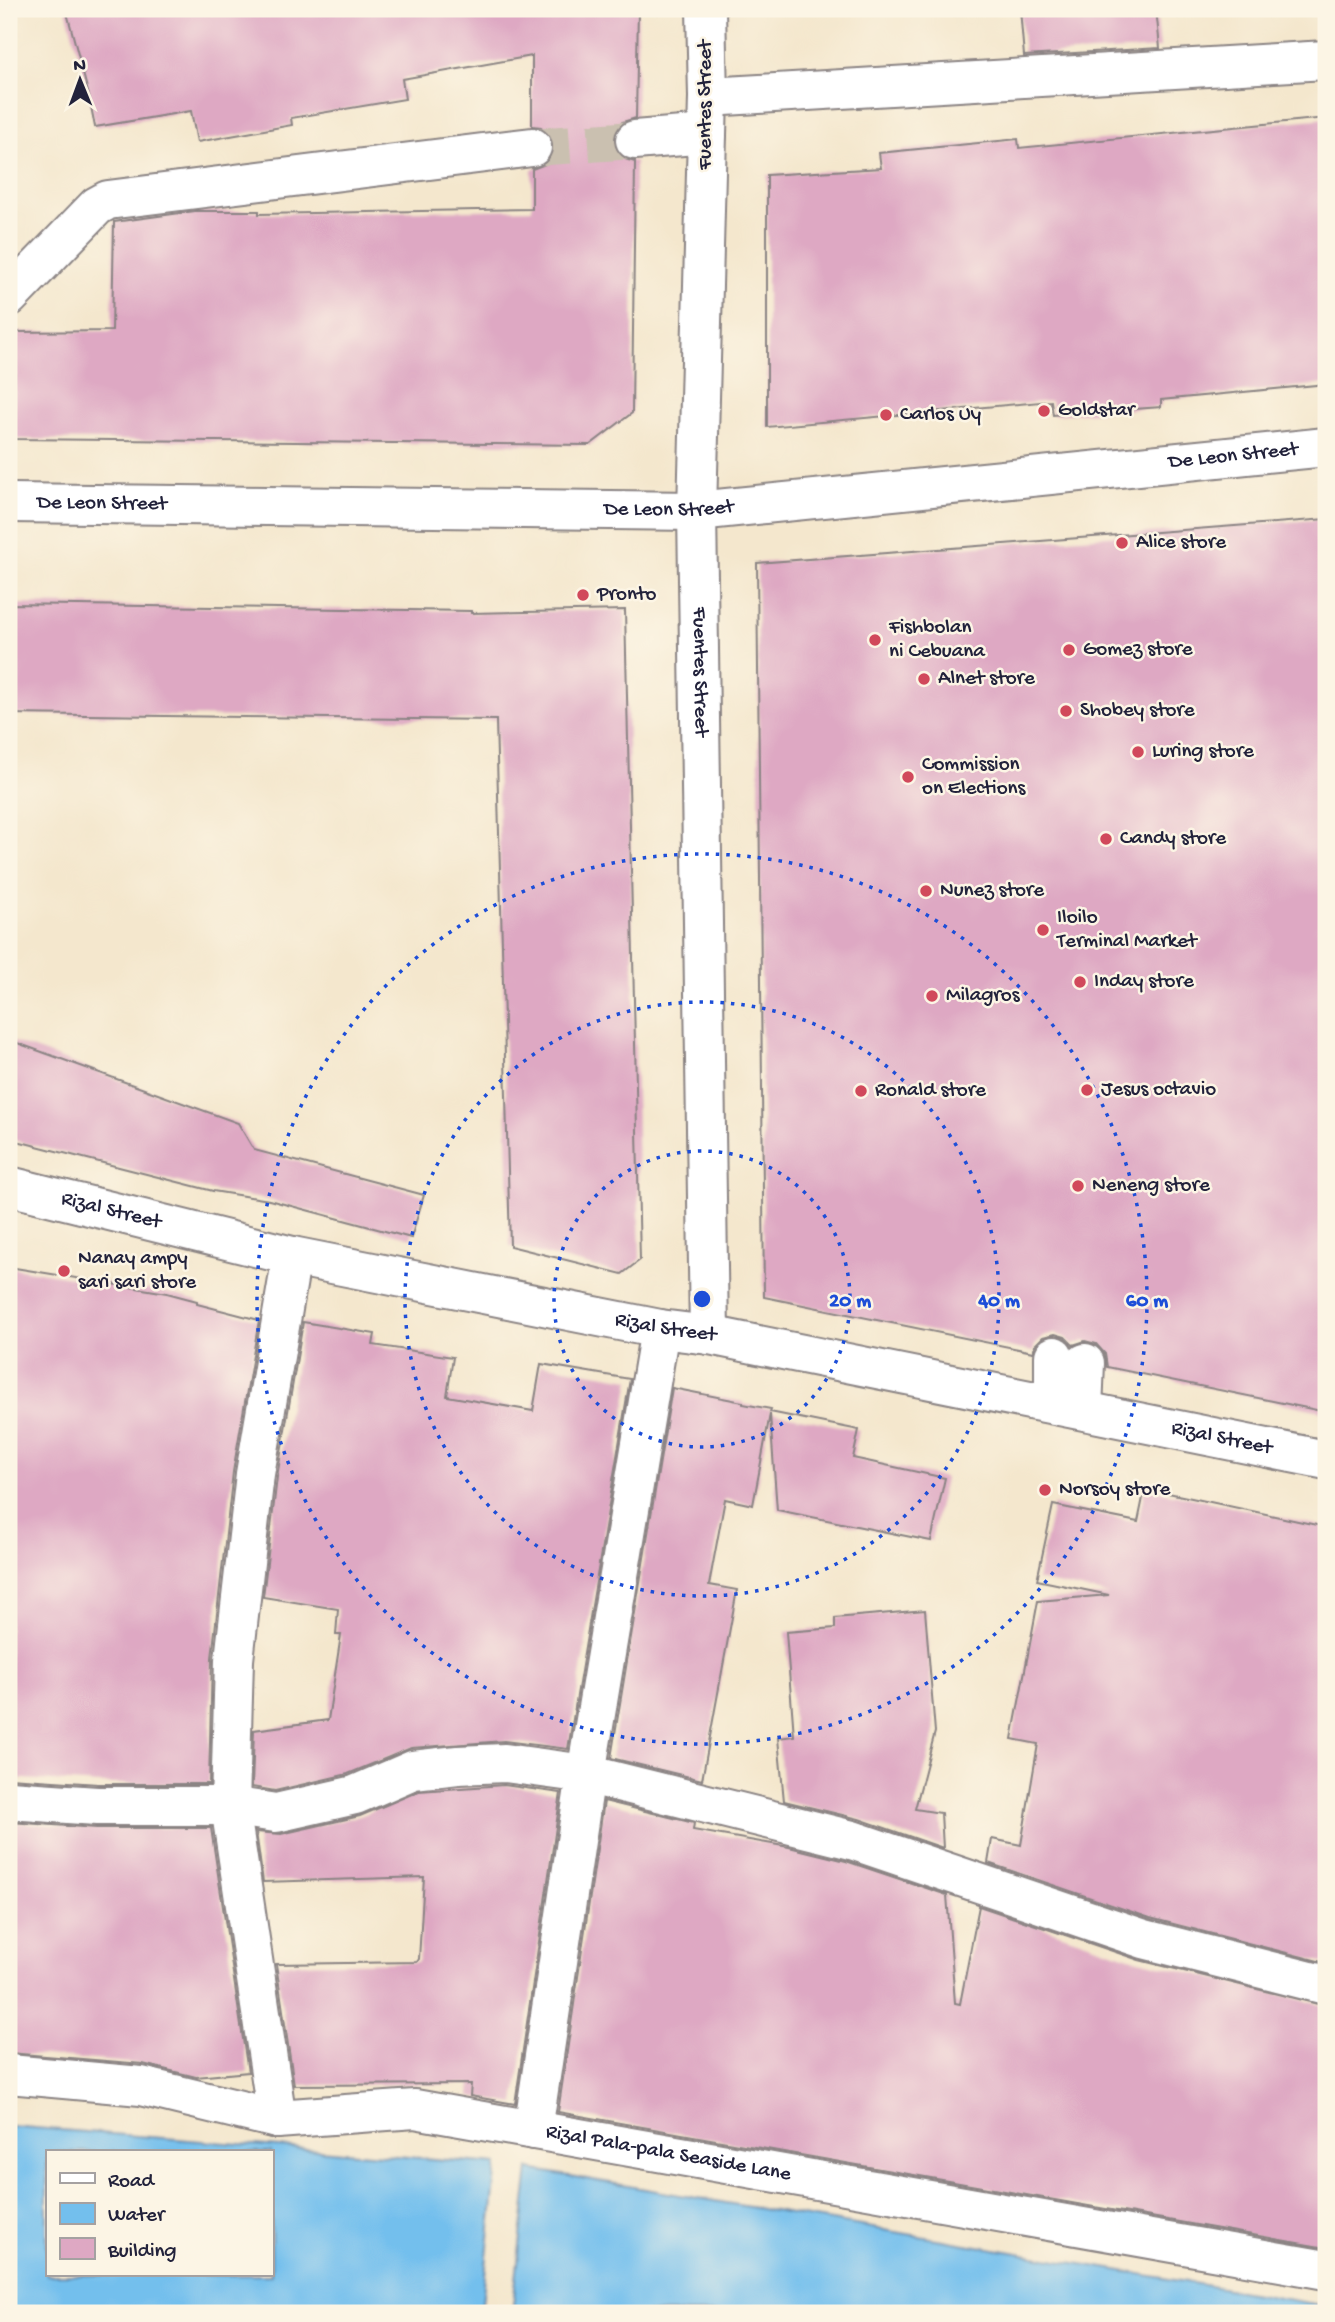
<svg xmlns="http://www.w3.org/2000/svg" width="1335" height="2322" font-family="'Gochi Hand',sans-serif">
<rect width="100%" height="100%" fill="#fcf5e5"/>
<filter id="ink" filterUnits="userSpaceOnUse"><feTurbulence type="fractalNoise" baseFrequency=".0143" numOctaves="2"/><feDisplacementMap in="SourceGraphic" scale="14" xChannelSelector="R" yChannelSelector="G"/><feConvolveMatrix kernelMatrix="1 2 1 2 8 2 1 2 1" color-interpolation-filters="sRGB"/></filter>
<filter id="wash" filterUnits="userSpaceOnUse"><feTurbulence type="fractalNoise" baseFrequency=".00686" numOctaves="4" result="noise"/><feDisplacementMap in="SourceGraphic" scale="28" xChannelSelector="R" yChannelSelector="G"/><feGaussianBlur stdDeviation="1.57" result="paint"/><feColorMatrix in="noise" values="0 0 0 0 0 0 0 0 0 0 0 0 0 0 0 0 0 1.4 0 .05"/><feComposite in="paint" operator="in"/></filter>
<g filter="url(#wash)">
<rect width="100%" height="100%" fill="#f4e7cd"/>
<path fill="#73bfed" stroke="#4a7094" stroke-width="2" fill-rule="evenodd" d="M9 2126 497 2164 481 2313H9ZM47 2152H271V2275H47Z
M529 2169 1326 2306V2313H512Z"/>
<g id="blocks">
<path fill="#dea8c3" d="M66 9H638L636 118 622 122 615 131 613 141 617 153 625 159 635 162 632 413 590 445 13 439 15 332 112 331 114 222 195 211H259V214L532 209V169L546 164 552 156 554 145 549 133 541 127 532 126V56L402 79 405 99 291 118 292 125 197 142 191 111 95 127 89 96Z
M1020 9H1156L1160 48 1024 56Z
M1326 118V384L1161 400V407L1053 415 1051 401 767 427V175L881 168 879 153 1018 139 1019 148Z
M1326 519V1412L1107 1367 1105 1354 1096 1344 1085 1341 1073 1345 1065 1337 1055 1334 1043 1337 1035 1345 1033 1352 764 1297 757 563Z
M9 604 471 611V613L625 610 640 1260 622 1274 510 1246 496 720 9 714Z
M9 1040 238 1123 254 1150 424 1195 411 1238 269 1200 213 1191 9 1139Z
M9 1267 167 1293 197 1301V1304L259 1320 233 1472 212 1658 209 1784H98L9 1778Z
M303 1322 375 1334 373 1345 453 1357 447 1396 533 1411 541 1364 630 1379 568 1749 504 1741 411 1748 348 1774 275 1791 252 1787 254 1730 328 1720 341 1635H336L338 1609 263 1597 277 1477Z
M672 1388 743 1402V1404L771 1409 770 1412 859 1430 853 1458 945 1478 931 1541 777 1510 770 1414 753 1505 725 1499 709 1585 737 1590 702 1780 611 1758Z
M1145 1488 1326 1527V1837L1321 1874 1326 1875V1963L1150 1918 988 1863 992 1839 1021 1845 1038 1744 1012 1739 1038 1601 1109 1595 1037 1580 1053 1505 1138 1522Z
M925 1610 935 1732 915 1809 941 1813 943 1848 859 1819 784 1801 778 1738 794 1736 786 1632 835 1628V1618Z
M504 1785 561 1793 515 2104 470 2096 471 2084 294 2085 276 1964 417 1962 419 1959 424 1877 263 1882 256 1832 281 1834 360 1816 419 1791Z
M604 1801 694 1823 693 1830 789 1847 846 1861 947 1895 955 2003 960 2004 979 1906 1139 1960 1326 2006V2248L558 2112Z
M9 1822 97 1828H211L248 2072 196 2077 143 2064 9 2053Z"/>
</g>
</g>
<g filter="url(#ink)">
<use href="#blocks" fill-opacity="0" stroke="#8b8484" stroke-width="2"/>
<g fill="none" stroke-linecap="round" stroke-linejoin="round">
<path stroke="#cac0b0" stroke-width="38" stroke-dasharray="38 19" stroke-linecap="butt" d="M532 147 635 140"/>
<defs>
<g id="minor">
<path id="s1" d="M706 9 708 97 697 511 709 1335"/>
<path d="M708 97 1326 60"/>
<path d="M635 140 707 134"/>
<path d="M9 297 97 206 108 200 532 147"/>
<path id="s2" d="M9 503 697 511 1326 447"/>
<path d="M1054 1356V1404"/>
<path d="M1083 1409 1085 1363"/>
<path d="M9 1800 97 1806H230L276 1813 355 1795 413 1770 458 1765 505 1763 586 1774 852 1840 1144 1939 1326 1985"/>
<path id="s3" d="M9 2074 141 2086 277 2119 415 2109 1326 2270"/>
<path d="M277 2119 230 1806 234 1660 255 1474 292 1256"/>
<path d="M533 2130 586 1774 660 1329"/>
</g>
<g id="major">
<path id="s4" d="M9 1186 292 1256 660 1329 709 1335 1326 1460"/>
</g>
</defs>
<use href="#minor" stroke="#8b8484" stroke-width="42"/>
<use href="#major" stroke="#8b8484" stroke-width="42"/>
<use href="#minor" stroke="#fff" stroke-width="38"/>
<use href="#major" stroke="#fff" stroke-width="38"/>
</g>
</g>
<g fill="none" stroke="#1d4ed8" stroke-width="3.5" stroke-dasharray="3.5 7">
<circle cx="702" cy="1299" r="148"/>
<circle cx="702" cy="1299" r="297"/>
<circle cx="702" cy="1299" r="445"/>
</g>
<g fill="#d1495b" stroke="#fcf5e5" stroke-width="2.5">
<circle cx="1044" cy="411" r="7"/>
<circle cx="886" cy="415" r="7"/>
<circle cx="1122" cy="543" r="7"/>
<circle cx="583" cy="595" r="7"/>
<circle cx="875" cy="640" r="7"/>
<circle cx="1069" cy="650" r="7"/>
<circle cx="924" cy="679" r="7"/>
<circle cx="1066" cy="711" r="7"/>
<circle cx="1138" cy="752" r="7"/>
<circle cx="908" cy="777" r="7"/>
<circle cx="1106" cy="839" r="7"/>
<circle cx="926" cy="891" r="7"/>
<circle cx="1043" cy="930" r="7"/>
<circle cx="1080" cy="982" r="7"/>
<circle cx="932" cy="996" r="7"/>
<circle cx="1087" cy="1090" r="7"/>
<circle cx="861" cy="1091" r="7"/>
<circle cx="1078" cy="1186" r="7"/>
<circle cx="64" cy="1271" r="7"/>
<circle cx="1045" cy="1490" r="7"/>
</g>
<g text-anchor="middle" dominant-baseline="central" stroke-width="5" stroke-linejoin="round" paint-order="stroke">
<g font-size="21" fill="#22223b" stroke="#fcf5e5">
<text transform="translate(706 105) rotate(-90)">Fuentes Street</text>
<text stroke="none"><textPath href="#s2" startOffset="1227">De Leon Street</textPath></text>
<text stroke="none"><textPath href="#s2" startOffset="93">De Leon Street</textPath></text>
<text stroke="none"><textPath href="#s2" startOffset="660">De Leon Street</textPath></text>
<text stroke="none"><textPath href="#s1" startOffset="663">Fuentes Street</textPath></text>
<text stroke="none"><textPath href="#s4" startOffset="105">Rizal Street</textPath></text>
<text stroke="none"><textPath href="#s4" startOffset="672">Rizal Street</textPath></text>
<text stroke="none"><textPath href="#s4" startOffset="1239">Rizal Street</textPath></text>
<text stroke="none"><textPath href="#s3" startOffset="668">Rizal Pala-pala Seaside Lane</textPath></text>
</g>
<g font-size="21" fill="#22223b" stroke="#fcf5e5" text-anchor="start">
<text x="1058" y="411">Goldstar</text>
<text x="900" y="415">Carlos Uy</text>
<text x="1136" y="543">Alice store</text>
<text x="597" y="595">Pronto</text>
<text x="889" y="628">Fishbolan<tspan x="889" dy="24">ni Cebuana</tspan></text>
<text x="1083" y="650">Gomez store</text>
<text x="938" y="679">Alnet store</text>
<text x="1080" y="711">Shobey store</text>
<text x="1152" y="752">Luring store</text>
<text x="922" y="765">Commission<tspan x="922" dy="24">on Elections</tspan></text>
<text x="1120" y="839">Candy store</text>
<text x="940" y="891">Nunez store</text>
<text x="1057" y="918">Iloilo<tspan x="1057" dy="24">Terminal Market</tspan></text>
<text x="1094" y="982">Inday store</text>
<text x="946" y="996">Milagros</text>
<text x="1101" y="1090">Jesus octavio</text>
<text x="875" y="1091">Ronald store</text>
<text x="1092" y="1186">Neneng store</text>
<text x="78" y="1259">Nanay ampy<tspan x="78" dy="24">sari sari store</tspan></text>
<text x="1059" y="1490">Norsoy store</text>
</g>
</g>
<circle cx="702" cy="1299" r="10" fill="#1d4ed8" stroke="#fcf5e5" stroke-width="3.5"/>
<g font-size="21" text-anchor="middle" font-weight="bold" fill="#1d4ed8" stroke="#fcf5e5" stroke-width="5" stroke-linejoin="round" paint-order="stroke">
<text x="850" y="1306">20 m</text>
<text x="999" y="1306">40 m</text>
<text x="1147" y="1306">60 m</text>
</g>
<rect width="1335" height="2322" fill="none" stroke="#fcf5e5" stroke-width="35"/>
<rect x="46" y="2150" width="228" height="126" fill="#fcf5e5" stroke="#a5a1a1" stroke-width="2"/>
<rect x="60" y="2173" width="35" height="10" fill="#ffffff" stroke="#a5a1a1" stroke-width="2"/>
<text x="108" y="2186" font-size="21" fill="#22223b">Road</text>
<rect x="60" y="2203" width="35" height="21" fill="#73bfed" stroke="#a5a1a1" stroke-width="2"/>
<text x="108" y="2220" font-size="21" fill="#22223b">Water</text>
<rect x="60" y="2238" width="35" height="21" fill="#dea8c3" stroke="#a5a1a1" stroke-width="2"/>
<text x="108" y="2256" font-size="21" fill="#22223b">Building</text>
<g transform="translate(80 80) rotate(359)" stroke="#fcf5e5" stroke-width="5" paint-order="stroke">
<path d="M0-5L12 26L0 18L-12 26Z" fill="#22223b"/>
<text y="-10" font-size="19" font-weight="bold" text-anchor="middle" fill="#22223b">N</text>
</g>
</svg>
